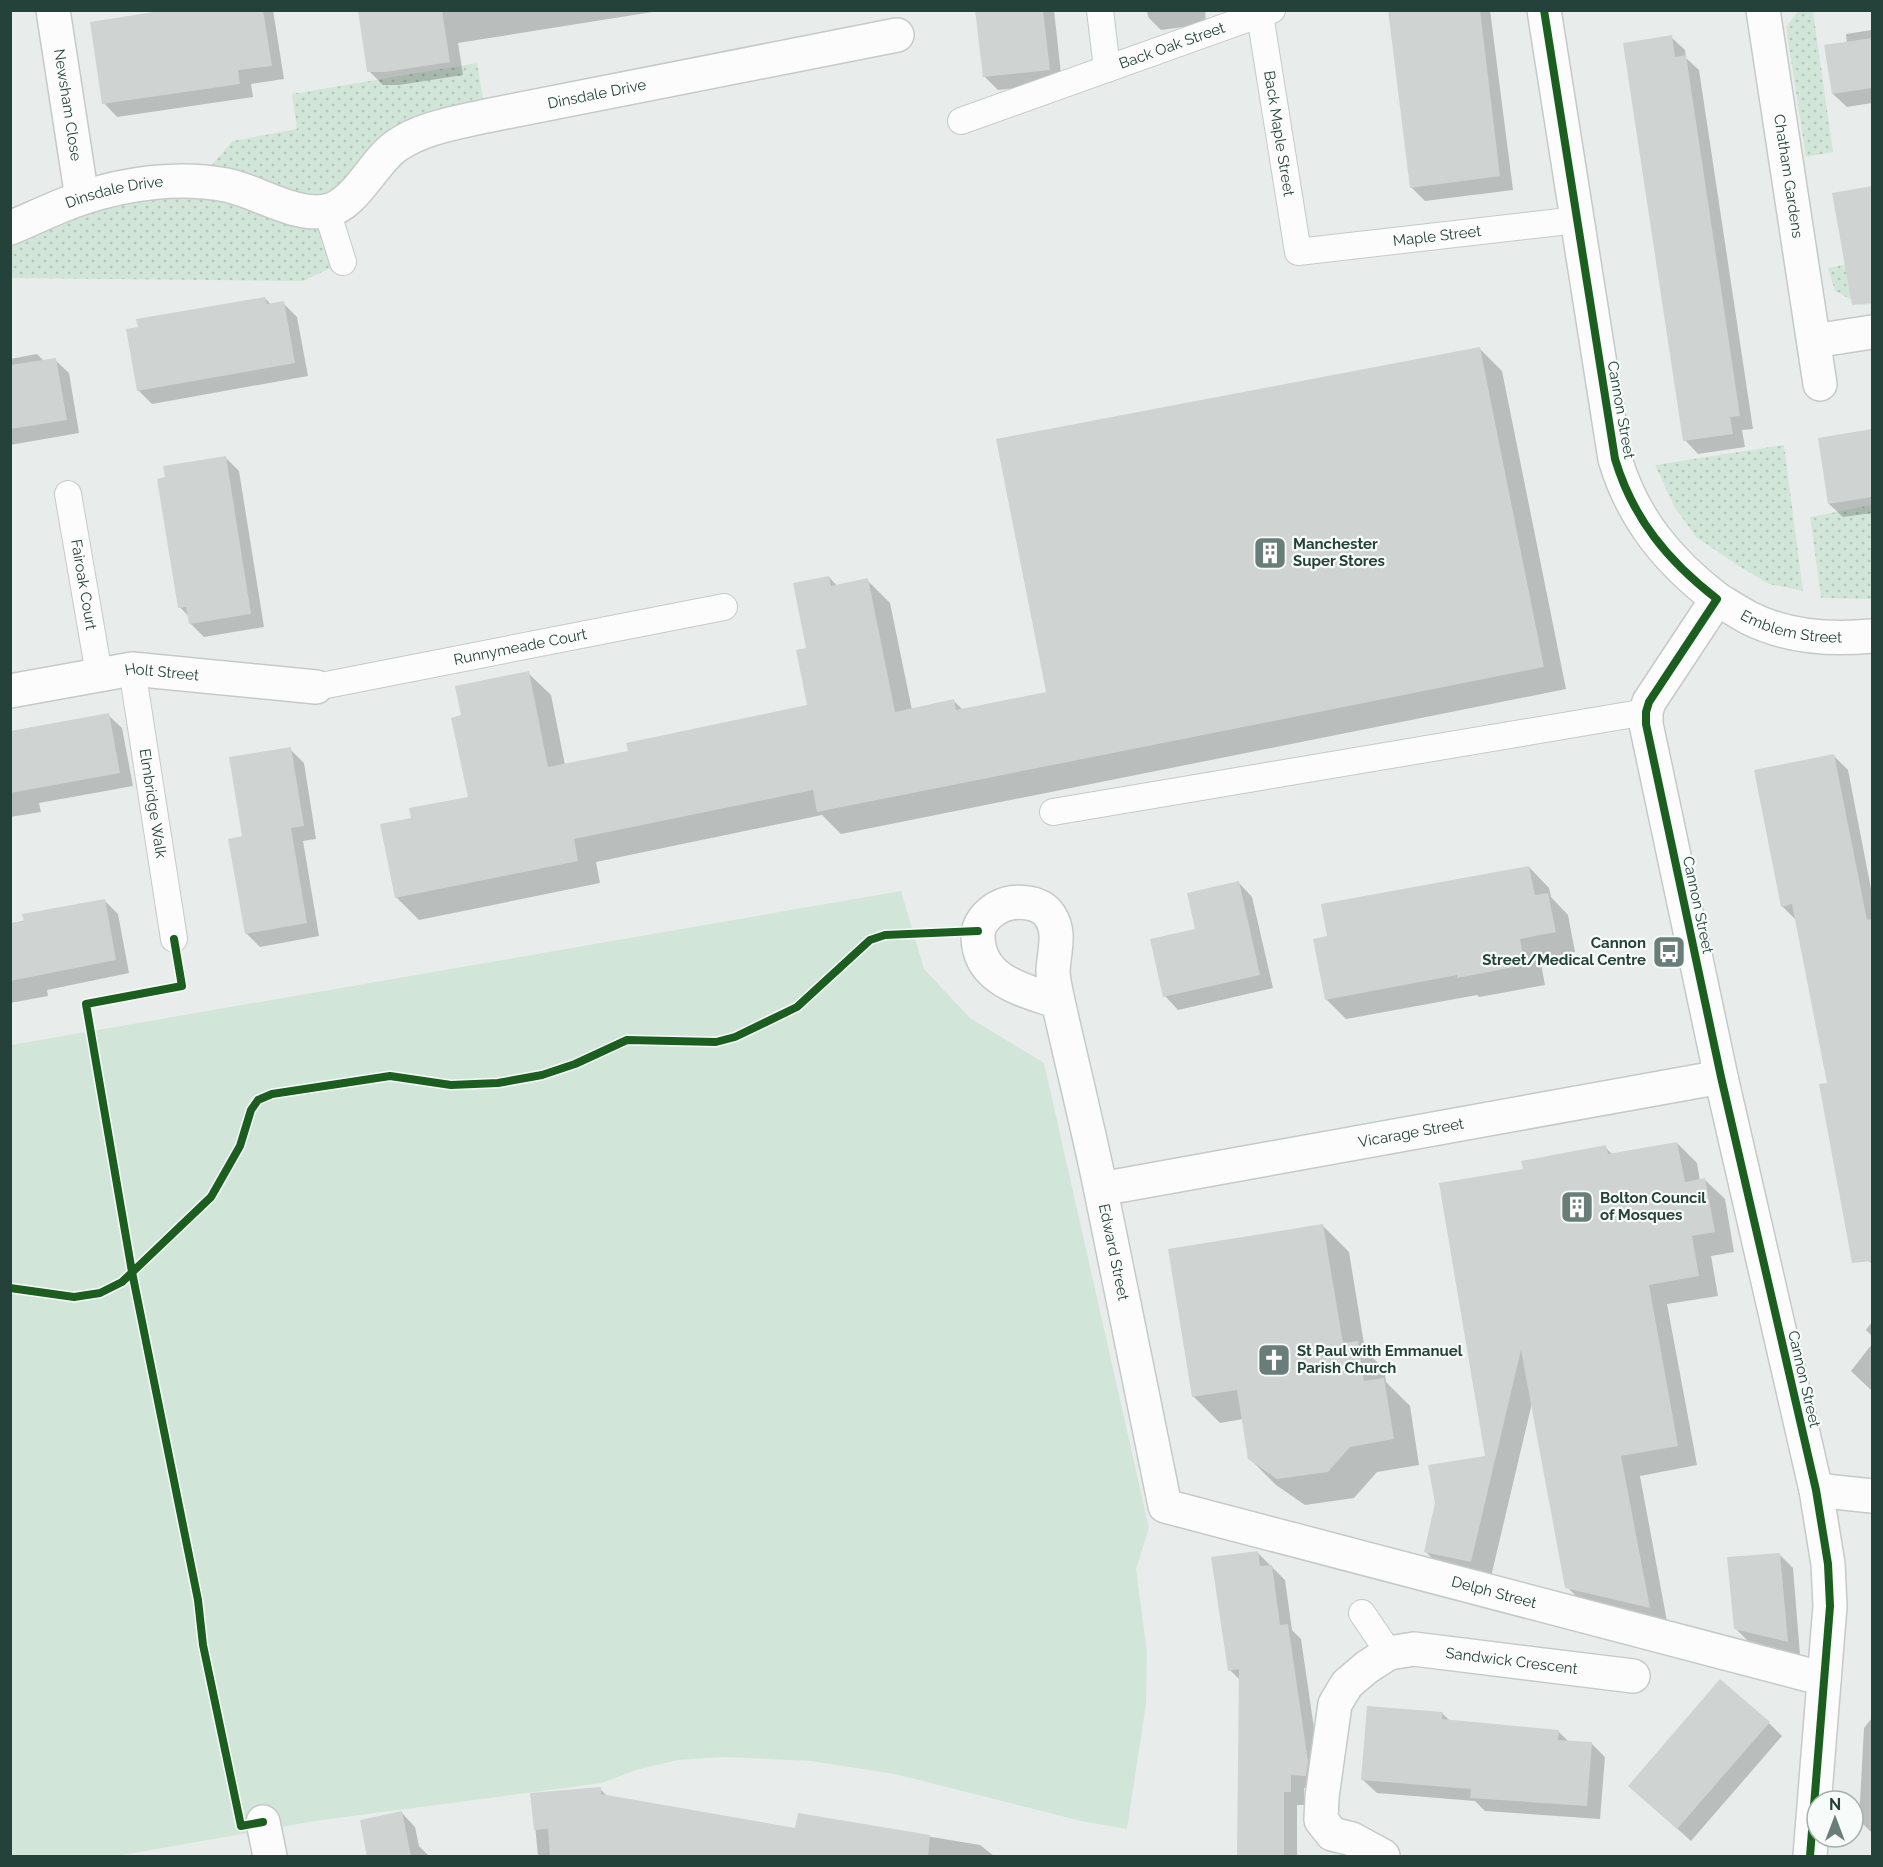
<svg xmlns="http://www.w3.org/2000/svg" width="1883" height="1867" font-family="Raleway,sans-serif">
<defs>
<pattern id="grass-dots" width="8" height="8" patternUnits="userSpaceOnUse" patternTransform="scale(1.5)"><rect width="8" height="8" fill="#d1e6d8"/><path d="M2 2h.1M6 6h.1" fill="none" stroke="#b3c6ba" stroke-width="1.8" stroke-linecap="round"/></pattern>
</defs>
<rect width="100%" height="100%" fill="#e8edeb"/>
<path fill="url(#grass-dots)" d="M1799 10 1813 11 1833 152 1806 157 1786 27Z
M477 63 486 116 405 142 327 211 343 262 303 281 11 278V233L197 181 233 141 297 129 292 94Z
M1872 259V304L1861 305 1835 291 1828 268Z
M1784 445 1803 591 1769 584 1742 568 1696 537 1674 506 1655 465Z
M1872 505V599L1821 598 1810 517Z"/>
<path fill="#d1e6d8" d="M901 891 924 969 970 1018 1044 1063 1149 1528 1136 1569 1147 1652 1146 1704 1127 1829 1081 1821 895 1774 810 1761 724 1757 678 1760 636 1770 602 1783 315 1821 117 1856H11V1045Z"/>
<path fill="#0003" d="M178 10H273L284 79 251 84 253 97 117 117 104 103Z
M360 10H665L458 43 463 75 399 85H383L369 71Z
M977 10H1054L1062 83 998 90 984 76Z
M1147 10H1205L1206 24 1161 30 1148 17Z
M1413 10H1490L1513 190 1425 201 1411 187Z
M1872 30V103L1847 107 1833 94 1847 43 1846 34Z
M1671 37 1685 50 1686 58 1699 70 1753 429 1742 430 1745 447 1698 454 1685 440Z
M1872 187V270L1859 272 1834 194Z
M265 298 271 305 283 303 297 317 308 376 152 404 138 390Z
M1479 348 1502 371 1566 689 841 834 822 815 596 862 600 883 419 920 396 897 413 819 469 799 463 717 528 673 551 695 565 765 630 752 809 706 808 649 829 577 837 586 867 580 890 603 912 710 954 701 963 710 1048 693Z
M37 354 44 361 55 360 69 373 79 433 10 445V359Z
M1872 431V513L1843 517 1829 504 1819 439Z
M225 457 239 471 264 627 204 637 190 623 189 617 180 607Z
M108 715 122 728 133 786 39 803 41 812 10 817V741Z
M290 749 304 763 316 839 303 841 319 936 260 947 246 933 244 837Z
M1834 756 1848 770 1872 894V1264L1861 1253 1797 921 1782 906Z
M1529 867 1549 888 1551 897 1568 915 1575 952 1540 959 1545 985 1479 997 1477 995 1346 1019 1326 999 1329 938Z
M1239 883 1252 897 1273 988 1178 1010 1165 996 1197 930Z
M104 900 118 914 129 973 47 990 48 996 10 1003V924Z
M1677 1143 1697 1163 1700 1181 1705 1180 1725 1199 1734 1252 1711 1256 1718 1296 1667 1304 1697 1465 1640 1476 1668 1627 1587 1607 1567 1587 1532 1403 1490 1581 1445 1571 1425 1551 1487 1457 1525 1170 1605 1147 1613 1155Z
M1323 1226 1349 1252 1365 1350 1384 1369 1386 1382 1410 1406 1419 1465 1377 1472 1354 1498 1305 1505 1276 1485 1249 1458 1243 1419 1220 1423 1194 1397Z
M1872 1322V1336L1866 1330Z
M1872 1344V1391L1851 1371Z
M1257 1552 1285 1580 1292 1630 1301 1639 1321 1776 1319 1789 1304 1788V1805H1297V1856H1239L1240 1680 1230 1670Z
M1779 1554 1793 1568 1800 1655 1749 1642 1735 1628Z
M1442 1713 1450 1721 1558 1731 1569 1742 1592 1744 1605 1757 1600 1819 1485 1811 1475 1801 1377 1793 1363 1780Z
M1872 1718V1833L1859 1820 1864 1728Z
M1769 1723 1782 1736 1691 1841 1630 1786Z
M600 1789 608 1797 796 1829 799 1815 980 1845 994 1856H538L532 1795Z
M402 1813 415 1827 419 1846 429 1856H369Z"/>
<path fill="#cfd4d2" d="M166 10H263L272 66 238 70 240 84 102 104 90 22Z
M358 10H442L450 62 385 72H367Z
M975 10H1043L1050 70 983 77Z
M1388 10H1480L1500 176 1410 188Z
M1672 35 1675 57 1686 55 1740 416 1730 417 1733 434 1683 441 1623 43Z
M1872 38V88L1832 94 1824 45Z
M1872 186V303L1852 305 1832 193Z
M265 297 267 304 284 301 295 363 137 391 126 329 138 327 136 319Z
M1480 347 1544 667 817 812 813 790 574 839 578 861 395 898 380 824 411 818 409 808 468 797 451 718 461 715 455 686 529 671 548 767 628 751 626 743 807 705 796 650 806 648 793 583 829 576 831 586 868 578 895 712 954 699 956 710 1046 692 996 439Z
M56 358 67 420 10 429V365Z
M1872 429V497L1828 504 1818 438Z
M226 456 251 614 189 624 186 607 178 608 157 479 165 477 163 466Z
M109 713 120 773 10 793V731Z
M291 747 304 826 291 828 307 923 245 934 228 839 242 836 229 757Z
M1834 754 1867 920 1872 919V1261L1852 1263 1819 1084 1827 1083 1792 904 1781 907 1754 770Z
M1529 866 1535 895 1548 893 1556 932 1520 939 1525 965 1457 978V975L1325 1000 1313 939 1327 936 1321 904Z
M1239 881 1260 975 1163 997 1150 939 1195 929 1187 893Z
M105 899 116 960 10 981V923L24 921 22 914Z
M1677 1142 1685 1182 1705 1178 1715 1232 1692 1236 1699 1276 1649 1285 1678 1446 1621 1456 1650 1608 1565 1588 1521 1350 1471 1562 1424 1552 1435 1503 1428 1465 1485 1456 1439 1183 1523 1169 1521 1161 1606 1145 1608 1154Z
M1323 1224 1343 1343 1358 1341 1364 1381 1384 1378 1394 1439 1350 1447 1328 1472 1277 1479 1248 1459 1237 1390 1192 1397 1168 1249Z
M1258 1551 1260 1566 1272 1565 1280 1625 1288 1624 1308 1761 1306 1776 1291 1775V1792H1284V1857H1237L1239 1669 1228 1671 1211 1557Z
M1780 1553 1788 1642 1734 1629 1727 1557Z
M1720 1679 1770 1722 1677 1829 1628 1786Z
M1367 1706 1443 1712 1442 1719 1559 1730 1558 1740 1592 1742 1587 1806 1470 1798 1471 1789 1361 1780Z
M601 1787V1794L795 1828 798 1813 930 1835 928 1857H550L548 1829 534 1830 530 1793Z
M402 1811 411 1857H367L360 1820Z"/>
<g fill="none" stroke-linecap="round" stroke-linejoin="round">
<defs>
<g id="service">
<path d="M1100 10 1107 69"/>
<path id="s1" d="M1260 15 1298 252 1577 220"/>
<path id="s2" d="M961 121 1272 10"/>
<path d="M327 211 343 262"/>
<path id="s3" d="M68 494 99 674"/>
<path id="s4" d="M132 669 174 939"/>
<path id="s5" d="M316 687 724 607"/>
<path d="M1053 812 1646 712"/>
<path d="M1362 1613 1389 1653"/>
</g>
<g id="minor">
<path id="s6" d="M53 10 82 198"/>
<path id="s7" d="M1763 10 1820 384"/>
<path id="s8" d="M10 228C34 218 58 206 82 198 127 183 179 176 226 185 257 191 294 217 326 211 355 206 373 162 396 146 422 128 455 123 486 116L897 35"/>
<path d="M1814 341 1872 332"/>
<path id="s9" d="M10 691 132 669 316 687"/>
<path id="s10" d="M1058 1002C1024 990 978 981 978 936 978 924 987 914 997 908 1012 899 1040 900 1050 916 1061 932 1054 952 1053 970 1053 980 1056 991 1058 1001 1072 1064 1088 1127 1101 1191 1123 1296 1144 1401 1165 1506L1824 1679"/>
<path id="s11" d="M1101 1189 1721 1077"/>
<path d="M1816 1490 1872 1496"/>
<path d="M263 1822 270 1856"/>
<path id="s12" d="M1383 1856 1352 1839 1332 1834 1321 1820 1322 1797 1335 1704 1347 1684 1367 1667 1389 1653 1414 1649 1633 1676"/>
</g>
<g id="tertiary">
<path d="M1544 10 1615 459C1633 519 1668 561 1717 599L1649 702 1646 712V724L1721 1077 1816 1490 1828 1564 1830 1606 1810 1856"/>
<path id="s13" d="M1717 599C1727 605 1738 612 1749 618 1787 637 1831 640 1872 636"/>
</g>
</defs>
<use href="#service" stroke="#c5cac8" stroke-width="28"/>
<use href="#minor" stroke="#c5cac8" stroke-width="36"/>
<use href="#tertiary" stroke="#c5cac8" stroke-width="36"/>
<use href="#service" stroke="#fcfcfc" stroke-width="26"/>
<use href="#minor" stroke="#fcfcfc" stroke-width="33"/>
<use href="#tertiary" stroke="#fcfcfc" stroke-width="33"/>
<defs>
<path id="cycleway" d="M1544 10 1615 459C1633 519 1668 561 1717 599L1649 702 1646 712V724L1721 1077 1816 1490 1828 1564 1830 1606 1810 1856
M174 939 182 986 86 1004 132 1272 198 1600 203 1645 241 1826 263 1822
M10 1288 74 1297 100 1293 122 1282 211 1197 240 1146 251 1110 258 1100 272 1094 390 1076 451 1085 498 1083 542 1075 575 1064 627 1040 716 1042 735 1037 797 1007 870 940 885 935 978 931"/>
</defs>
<use href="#cycleway" stroke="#f7fbf9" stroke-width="11"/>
<use href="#cycleway" stroke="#1b5e20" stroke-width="8"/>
</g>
<defs>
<symbol id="building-square" viewBox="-11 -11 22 22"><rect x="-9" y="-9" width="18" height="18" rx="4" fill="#697e78" stroke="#f7fbf9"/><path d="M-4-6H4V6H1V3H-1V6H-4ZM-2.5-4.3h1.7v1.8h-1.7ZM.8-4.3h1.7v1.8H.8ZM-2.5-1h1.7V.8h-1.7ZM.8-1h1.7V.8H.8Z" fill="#fff"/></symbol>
<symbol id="bus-square" viewBox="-11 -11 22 22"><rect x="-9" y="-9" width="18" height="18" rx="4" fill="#697e78" stroke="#f7fbf9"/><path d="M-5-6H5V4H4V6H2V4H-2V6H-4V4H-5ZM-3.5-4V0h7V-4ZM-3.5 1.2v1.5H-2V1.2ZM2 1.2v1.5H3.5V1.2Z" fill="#fff"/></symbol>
<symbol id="church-square" viewBox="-11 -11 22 22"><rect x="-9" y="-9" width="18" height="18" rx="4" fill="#697e78" stroke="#f7fbf9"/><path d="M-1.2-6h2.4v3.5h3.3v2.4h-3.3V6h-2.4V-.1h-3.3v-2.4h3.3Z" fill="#fff"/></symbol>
</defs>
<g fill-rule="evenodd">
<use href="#building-square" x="1251" y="534" width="38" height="38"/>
<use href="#bus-square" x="1650" y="933" width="38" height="38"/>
<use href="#building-square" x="1558" y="1188" width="38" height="38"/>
<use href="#church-square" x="1255" y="1341" width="38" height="38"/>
</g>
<g text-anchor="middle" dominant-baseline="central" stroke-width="4.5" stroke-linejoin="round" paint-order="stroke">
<g font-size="15" fill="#24423a" stroke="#f7fbf9">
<text stroke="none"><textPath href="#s2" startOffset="224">Back Oak Street</textPath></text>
<text stroke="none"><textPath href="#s8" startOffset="634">Dinsdale Drive</textPath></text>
<text stroke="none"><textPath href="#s6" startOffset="96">Newsham Close</textPath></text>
<text stroke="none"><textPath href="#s1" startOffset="120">Back Maple Street</textPath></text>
<text stroke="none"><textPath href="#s7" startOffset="168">Chatham Gardens</textPath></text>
<text stroke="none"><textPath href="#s8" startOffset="111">Dinsdale Drive</textPath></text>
<text stroke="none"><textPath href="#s1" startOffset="380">Maple Street</textPath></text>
<text transform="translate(1621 410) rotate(80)">Cannon Street</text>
<text stroke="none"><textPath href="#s3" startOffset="92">Fairoak Court</textPath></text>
<text stroke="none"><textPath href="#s13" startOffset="81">Emblem Street</textPath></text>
<text stroke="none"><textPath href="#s5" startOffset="208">Runnymeade Court</textPath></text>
<text stroke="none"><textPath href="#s9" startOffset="154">Holt Street</textPath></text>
<text stroke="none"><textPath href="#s4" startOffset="136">Elmbridge Walk</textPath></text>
<text transform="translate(1698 905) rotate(78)">Cannon Street</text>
<text stroke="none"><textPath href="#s11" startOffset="315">Vicarage Street</textPath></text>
<text stroke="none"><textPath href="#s10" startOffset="550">Edward Street</textPath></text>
<text transform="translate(1804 1379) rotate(77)">Cannon Street</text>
<text stroke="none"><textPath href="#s10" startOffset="1149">Delph Street</textPath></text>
<text stroke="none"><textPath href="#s12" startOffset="390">Sandwick Crescent</textPath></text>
</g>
<g font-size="15" font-weight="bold" fill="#24423a" stroke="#f7fbf9" text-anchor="start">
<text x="1293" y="544">Manchester<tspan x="1293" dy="17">Super Stores</tspan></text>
<text x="1646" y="943" text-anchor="end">Cannon<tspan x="1646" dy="17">Street/Medical Centre</tspan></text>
<text x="1600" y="1198">Bolton Council<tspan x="1600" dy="17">of Mosques</tspan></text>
<text x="1297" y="1351">St Paul with Emmanuel<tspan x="1297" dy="17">Parish Church</tspan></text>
</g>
</g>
<rect width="1883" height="1867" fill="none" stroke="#24423a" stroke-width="24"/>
<g transform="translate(1835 1819)"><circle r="28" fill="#f7fbf9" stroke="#a3b1ad" stroke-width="1.5"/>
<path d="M0-4.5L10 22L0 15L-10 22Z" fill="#697e78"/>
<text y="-9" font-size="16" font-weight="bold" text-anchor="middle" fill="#24423a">N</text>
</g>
</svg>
